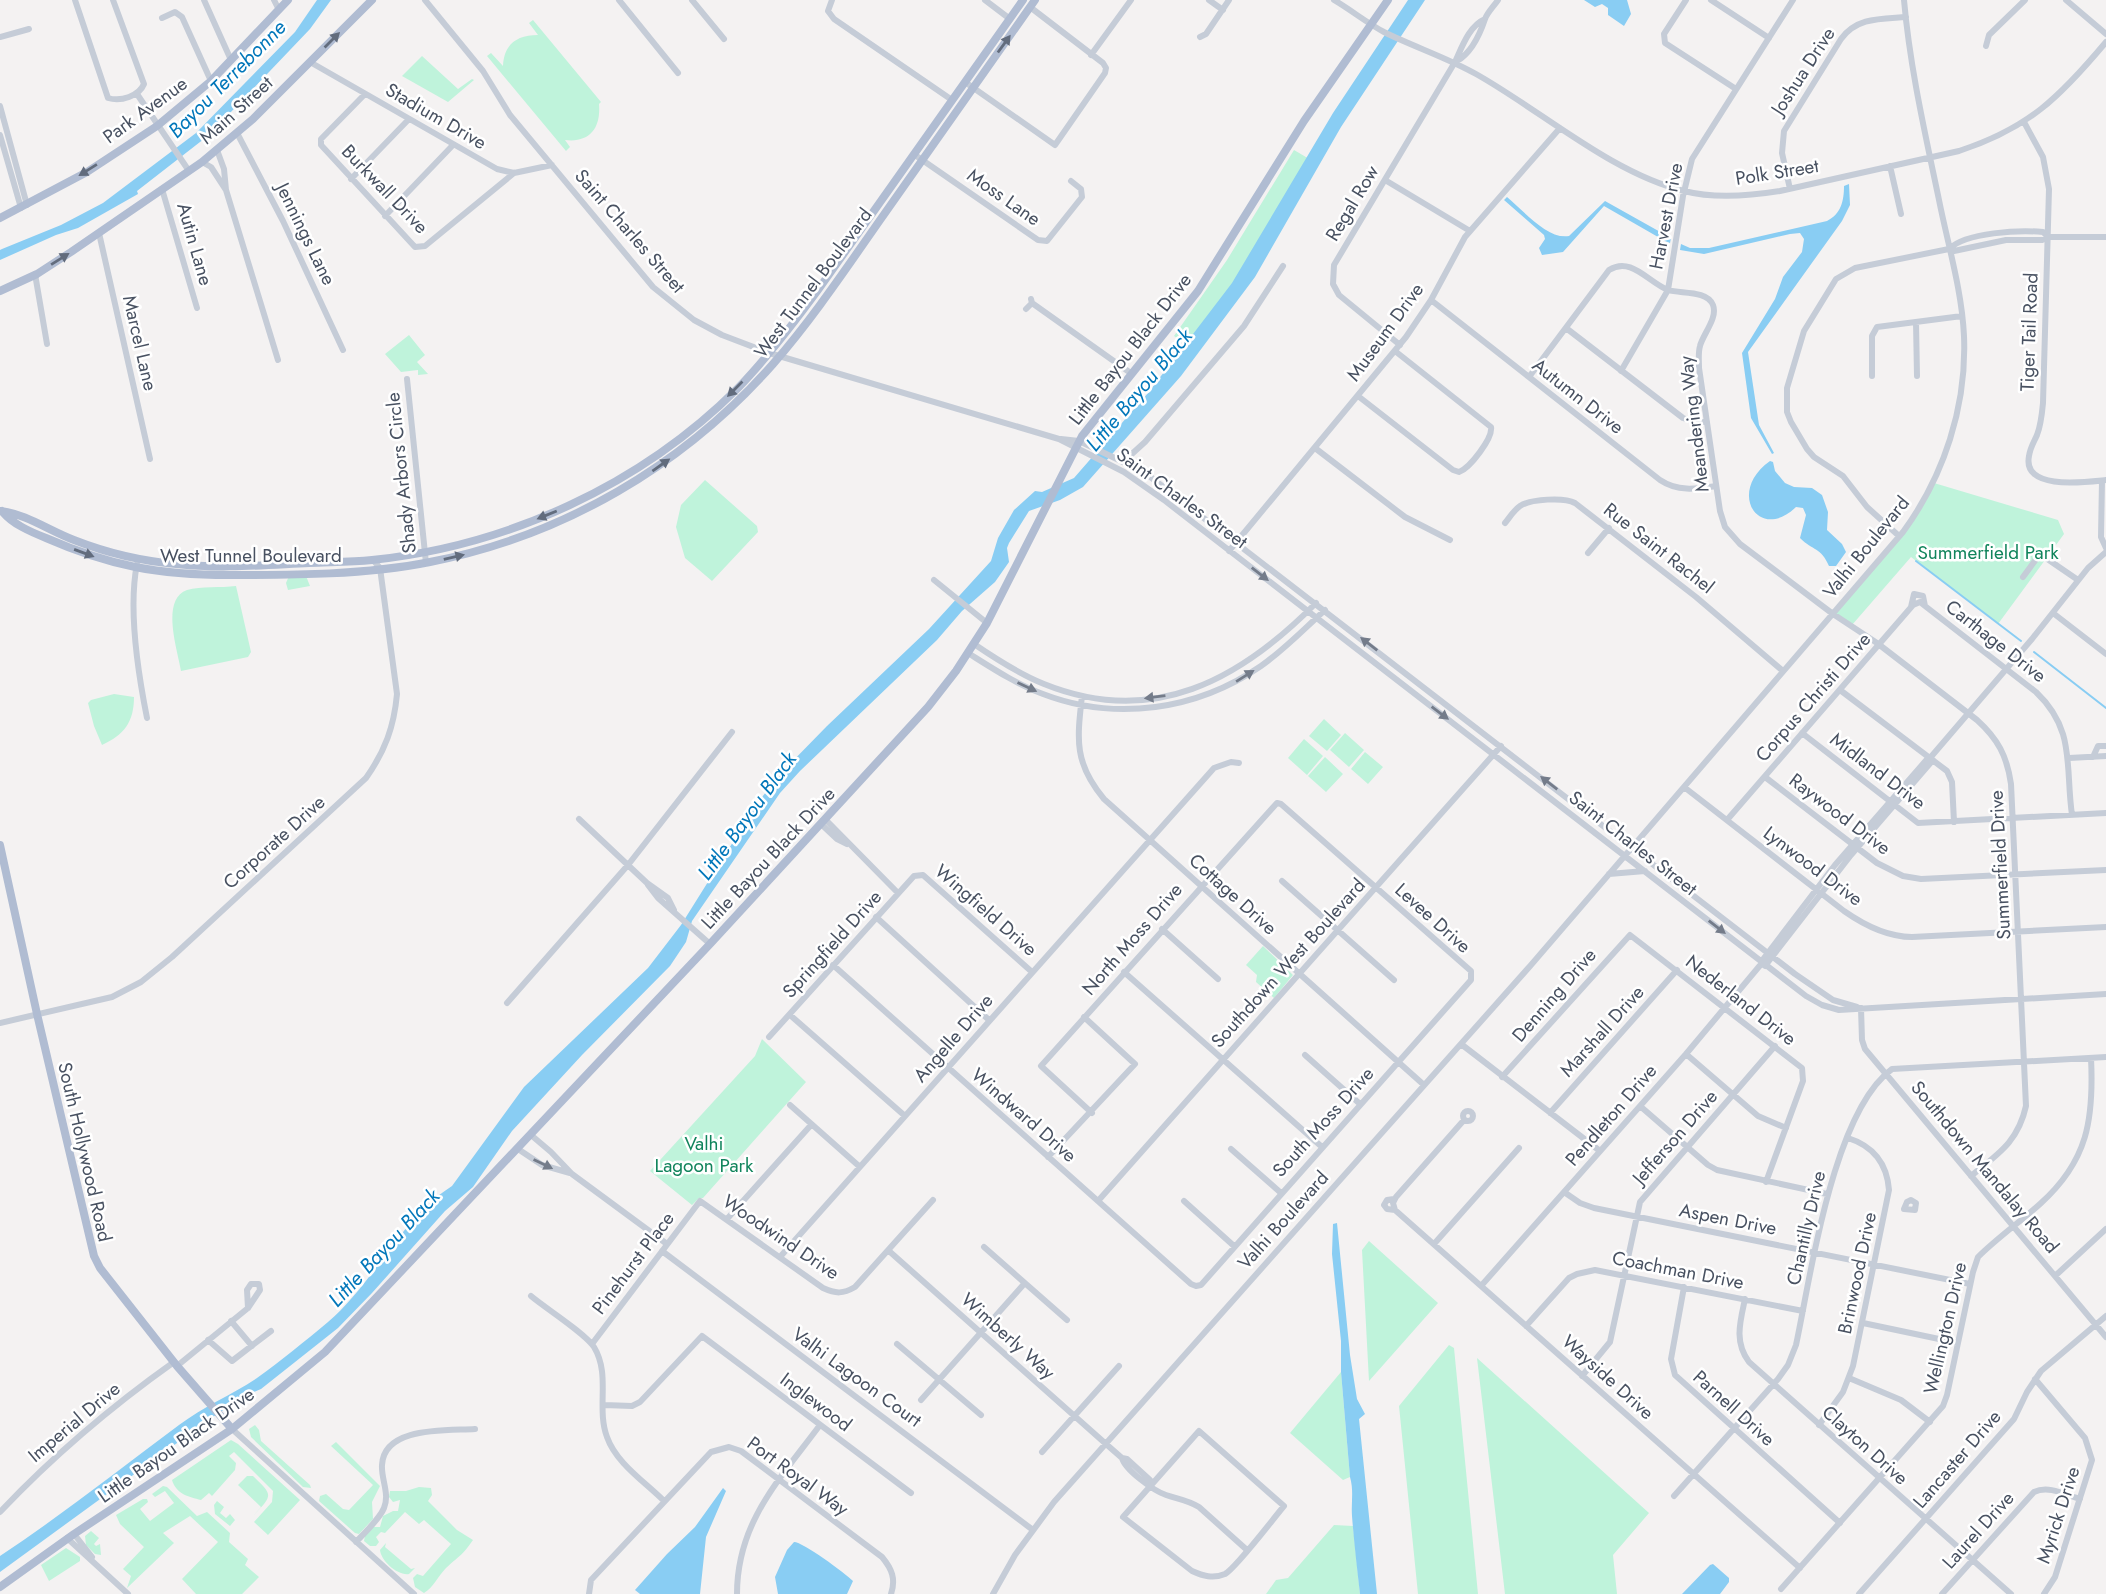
<svg xmlns="http://www.w3.org/2000/svg" width="2106" height="1594" font-family="Jost,sans-serif">
<rect width="100%" height="100%" fill="#f4f2f2"/>
<path fill="#bff3db" d="M533 20 601 102 599 104C601 128 590 143 565 140L570 147 566 151 487 56 491 53 503 66C504 44 517 35 538 35L529 23Z
M422 56 458 89 472 79 474 80 448 102 402 76Z
M1294 150 1311 160 1243 271 1188 345 1174 336 1227 260Z
M409 335 425 355 417 362 428 374 418 375V370L401 372 385 354Z
M705 480 757 526 758 532 712 581 685 558 676 527 681 505Z
M1934 483 2058 520 2064 534 1998 624 1911 557 1852 625 1833 614 1893 543Z
M289 576H306L310 586 288 590 286 583Z
M236 586 251 652 248 657 181 671C178 651 160 600 187 590 201 586 221 588 236 586Z
M114 694 134 697C134 722 124 735 102 745L94 726 88 703 91 700Z
M1324 719 1341 735 1327 751 1309 736Z
M1345 733 1364 750 1349 767 1330 750Z
M1304 739 1323 756 1307 775 1288 758Z
M1365 752 1383 767 1368 784 1351 769Z
M1325 757 1343 774 1326 792 1308 776Z
M1263 946 1293 975 1274 998 1256 982 1257 975 1246 965Z
M762 1039 806 1082 703 1198H699L692 1205 650 1171 755 1056Z
M1369 1241 1438 1303 1369 1381 1362 1250Z
M1449 1345 1454 1348 1478 1594H1418L1399 1406Z
M1477 1358 1649 1513 1613 1555 1617 1594H1505Z
M1341 1372 1350 1477 1343 1480 1290 1433Z
M255 1425 259 1430 261 1441 310 1485 311 1488 303 1487 251 1437 249 1429Z
M231 1440 238 1444 300 1500 268 1535 254 1522 272 1502 273 1491 234 1452 229 1456 236 1463 235 1470 212 1496 209 1493 201 1500C189 1497 176 1494 172 1480Z
M336 1442 380 1486 372 1502 373 1519 359 1534 355 1533 319 1501 320 1496 326 1494 343 1509 349 1510 373 1485 331 1446Z
M247 1476H253C273 1495 273 1495 254 1515L261 1507 238 1485Z
M163 1486 167 1487 197 1516 207 1512 230 1533 229 1542 248 1559 245 1565 259 1577 242 1594H196L182 1579 218 1542 190 1516 163 1533 174 1543 127 1588 131 1576 123 1569 144 1547 120 1524 116 1515 143 1499H147L148 1502 140 1509 150 1521 174 1503 165 1491 155 1497 152 1494Z
M419 1487 431 1488 432 1495 428 1501 457 1530 473 1540C462 1556 459 1556 446 1568 438 1576 434 1587 424 1593L415 1587 413 1578 417 1574 423 1576 451 1544 424 1520 419 1524 405 1512 385 1533 381 1532 376 1537 379 1542 376 1546H370L364 1541 365 1536 373 1527H380L383 1516 393 1511H398L400 1500 393 1502 389 1497 390 1491H406Z
M217 1501 224 1507 220 1513 226 1518 230 1514 235 1520 230 1526 215 1514 214 1505Z
M1334 1525 1353 1526 1360 1594H1266L1276 1580 1288 1578Z
M91 1531 99 1538 94 1544 96 1546 100 1544 101 1555 95 1554 86 1545 85 1536Z
M386 1543 385 1547 411 1569 415 1568 409 1574C398 1576 381 1561 380 1550Z
M66 1548 80 1557V1561L49 1581 41 1565Z"/>
<path fill="#89cdf3" d="M317 0H331L310 29 209 135 137 191 138 194 78 228 56 235 0 260V250L2 249 61 225 103 203 196 133 295 32Z
M1408 0H1425L1341 127 1255 277 1181 376 1083 487 1060 500 1029 511 1009 543 1007 548 1009 562 995 582 962 611 937 640 800 771 780 793 692 921 686 942 670 966 582 1055 512 1131 473 1187 445 1211 372 1293 338 1328 261 1389 244 1396 210 1419 0 1572V1556C62 1515 120 1469 179 1425 204 1406 232 1395 257 1378 281 1361 305 1341 328 1322 375 1282 399 1220 452 1186L524 1087 648 968 681 925 758 802 785 769 827 726 929 629 991 561 998 538 1014 510 1035 491 1042 492 1074 478 1148 393 1232 283 1333 113Z
M1584 0H1627L1631 14 1624 26 1608 15V8L1602 4 1595 7Z
M1849 184 1850 205 1842 221 1748 352 1759 425 1774 453 1772 454 1751 418 1742 353 1775 299 1783 277 1802 252 1804 239 1800 233 1790 234 1704 254 1680 250 1681 244 1690 248H1709L1827 221C1841 214 1844 201 1844 186Z
M1507 197C1523 210 1548 240 1569 236L1605 201 1671 238 1670 243 1665 241 1604 206 1563 252 1542 255 1539 248 1545 239 1544 235 1504 200Z
M1770 461 1773 462 1775 471 1785 483 1794 487 1812 488 1822 495 1828 512 1827 530 1842 544 1846 552 1836 566H1829C1821 547 1813 551 1800 538L1806 515 1803 508 1796 507C1759 543 1726 492 1770 461Z
M1337 1223 1350 1355 1357 1399 1365 1414 1359 1419 1377 1594H1360C1357 1568 1354 1542 1352 1516 1351 1502 1354 1491 1350 1477L1341 1372V1341L1332 1254 1333 1224Z
M723 1488 726 1491 706 1537 700 1594H640L635 1590 667 1554 695 1527Z
M794 1542C803 1542 845 1573 853 1581L847 1594H778L775 1577 787 1550Z
M1713 1564 1729 1578V1582L1720 1594H1682L1710 1565Z"/>
<g fill="none" stroke-linecap="round" stroke-linejoin="round">
<path stroke="#89cdf3" stroke-width="2" d="M1916 561 2021 641
M2034 652 2106 708"/>
<path stroke="#c5ccd7" stroke-width="6" d="M75 0 108 98C121 102 139 96 144 84L113 0
M204 0 231 60
M274 0 279 10
M425 0 483 71 510 115 653 287 694 320 722 335 769 353 1059 439 1124 472 1164 500 1806 996 1822 1005 1839 1010 2106 994
M619 0 678 73
M692 0 724 39
M832 0 828 11 834 19 952 100
M985 0 1010 19
M1209 0 1223 10
M1334 0C1351 10 1367 23 1384 32 1414 47 1446 57 1476 74 1542 111 1611 173 1684 191 1715 199 1749 196 1780 191L1959 151C2029 128 2060 97 2106 42
M1686 0 1664 34 1665 43 1736 89
M1711 0 1769 38
M2066 0 2106 34
M162 18 175 12 182 17 211 81
M0 37 29 29
M1200 37 1206 34 1229 0
M1986 46 1989 35 2025 0
M1091 55 1131 0
M1457 61C1471 53 1480 34 1485 19 1487 13 1494 6 1498 0
M310 62 497 169 514 173 552 165
M965 82 1055 145 1105 73 1106 68 1103 63 1030 7
M137 94 189 171
M365 94 321 139V145L415 247 425 246 514 173
M0 106 27 205
M2024 122 2043 157 2049 189 2043 403C2042 414 2041 425 2037 435 2034 442 2030 448 2029 456 2022 491 2086 482 2106 480
M237 133 283 221 343 350
M0 135 21 208
M217 150 224 169 226 190 278 360
M915 155 1038 240 1047 241 1082 197 1081 189 1071 181
M202 162 211 167 226 190
M1890 166 1901 214
M351 179 409 119
M1385 180 1470 231
M162 189 197 308
M1790 189 1782 153 1784 131 1841 39C1857 17 1881 19 1906 17
M385 216 453 145
M99 233 150 459
M1949 249C1966 232 2020 230 2043 232L2048 237
M35 274 47 344
M1431 300 1660 480C1678 492 1696 489 1716 486
M1032 303 1132 374
M1026 309 1032 303 1031 299
M1916 322 1917 376
M1566 328 1683 418 1695 422H1707
M1400 345 1339 295 1333 284 1334 265 1455 62C1462 47 1469 26 1485 19
M1621 371 1668 290 1683 196 1692 159 1793 0
M1872 376V336L1877 327 1962 316
M1529 377 1609 270C1631 256 1648 282 1668 290 1681 294 1707 290 1713 305 1718 318 1703 334 1700 346 1698 353 1699 361 1699 368L1720 511 1725 527 1740 544 1833 614 1877 643 1977 720C1998 739 2007 756 2011 784L2026 1106C2018 1142 1998 1154 1971 1176
M407 379 426 563
M1358 396 1453 470 1459 472C1470 468 1493 438 1491 427L1395 351
M1061 439 1079 441 1144 472 1795 974 1833 1000 1857 1007
M1315 448 1405 517 1450 540
M1123 462 1145 442 1244 326 1283 266
M2102 481 2101 537 2106 548
M1505 523C1510 517 1514 510 1520 506 1531 499 1564 497 1575 503L1696 597 1783 671
M1899 536 1867 507 1843 476 1814 457 1807 449 1791 422 1787 412V388L1804 331 1836 279 1855 268 1949 249 1954 251 2006 240H2042L2048 237H2106
M1229 551 1406 337 1431 300 1465 237 1560 128
M1588 553 1609 528
M137 564C128 609 138 673 147 718
M2023 577 2040 554 2078 580
M934 580 987 623
M1911 607 1914 594 1923 596 1925 606 2036 692C2076 730 2065 766 2072 815
M2053 613 2106 654
M974 644C996 659 1019 674 1044 684 1153 728 1240 680 1316 603
M968 653C992 668 1016 684 1043 694 1116 722 1197 710 1261 666 1284 650 1304 629 1325 610
M1840 690 1947 771 1952 782 1954 822
M1082 696C1077 740 1074 763 1104 799L1424 1085
M1802 733 1918 823 2106 813
M2093 757 2098 746H2106
M1930 758 2032 639 2088 568 2106 552
M2069 758 2106 756
M1765 777 1877 863 1903 876 1921 879 2106 870
M1684 787 1844 911C1864 925 1887 937 1912 937L2106 927
M579 819 647 883 668 898 674 910
M825 819 898 893
M1727 820 1913 605 1920 602 1925 606
M821 824 837 839 847 844
M1609 874 1645 871
M1282 881 1394 980
M648 885 658 898 710 944
M876 917 989 1020
M1162 929 1218 979
M1761 962 1835 865 1929 757
M833 965 1191 1284 1196 1286 1201 1285 1471 980V971L1281 804 1277 803 1041 1066 1092 1113
M1765 966 1851 855 1933 760
M1124 972 1322 1147
M507 1003 628 865 732 732
M1861 1008 1862 1040 1865 1049 2106 1337
M790 1015 905 1116
M0 1023 112 997 141 982 172 957 366 778C385 751 394 727 397 694L380 568 373 560
M769 1037 914 876 923 875 1032 972
M1461 1044 1600 1151
M1686 1054 1758 1116 1786 1128
M1305 1055 1360 1104
M1502 1077 1630 935 1802 1068 1803 1081 1766 1182
M790 1105 860 1167
M1640 1106 1708 1165 1717 1170 1827 1194
M1463 1116a5 5 0 1 1 10 0a5 5 0 1 1-10 0Z
M1550 1113 1677 970
M531 1135 551 1152 572 1174 667 1244
M518 1149 542 1165 570 1173
M1231 1149 1281 1193
M1048 1157 1135 1064 1084 1017
M1564 1192 1580 1203 1594 1208 1970 1284
M1394 1199 1387 1200 1384 1205 1387 1209 1395 1210
M1911 1200 1916 1203 1915 1210 1904 1209 1907 1202Z
M1098 1201 1501 746
M1184 1201 1234 1246
M1395 1210 1800 1568
M1395 1210 1393 1203 1396 1197 1464 1120
M727 1219 811 1125
M1434 1244 1519 1148
M984 1247 1067 1320
M662 1251 1033 1530
M889 1251 1106 1444 1122 1458 1127 1459 1150 1480 1151 1485
M780 1257 1214 768 1231 762 1239 763
M2055 1276 2106 1229
M1481 1286 1686 1054 1762 963
M1684 1287 1671 1359 1675 1375 1840 1523
M531 1296C545 1308 585 1333 594 1347 611 1375 596 1408 607 1437 616 1463 645 1482 664 1501
M1745 1299C1740 1322 1734 1342 1749 1362L2011 1594
M231 1321 252 1346
M1863 1323 1958 1343
M1526 1326 1569 1278 1577 1274 1595 1270 1803 1311
M208 1340 232 1361 271 1331
M592 1344 700 1201 823 1288C836 1294 843 1294 855 1287L933 1200
M897 1344 981 1415
M177 1366 248 1308 260 1290 259 1284H251L247 1290 248 1308
M1582 1376 1610 1342 1640 1202 1775 1046
M1849 1378 1901 1400 1930 1422
M2035 1379 2085 1438 2092 1460 2055 1577 2044 1594
M921 1400 1024 1284
M604 1405 632 1406 640 1402 702 1336 911 1493
M1819 1425 1843 1392 1853 1366 1889 1190C1887 1163 1873 1146 1848 1138
M232 1429 414 1594
M1199 1431 1284 1506C1273 1519 1236 1568 1225 1574 1213 1579 1203 1576 1192 1571L1123 1517Z
M1042 1452 1119 1366
M1122 1458C1125 1470 1154 1491 1166 1495 1178 1499 1188 1500 1199 1507L1247 1550
M1674 1496 1778 1379 1788 1365 1796 1345C1811 1275 1833 1112 1892 1069L2106 1057
M0 1512C53 1456 112 1406 174 1362
M74 1534 92 1557
M67 1538 128 1594
M356 1542C365 1532 379 1520 384 1508 390 1494 381 1479 382 1465 384 1426 447 1431 475 1429
M1781 1589 1943 1406 1947 1395 1973 1272 1978 1257C1997 1238 2020 1222 2040 1204 2088 1161 2094 1119 2091 1058
M589 1594 591 1580 711 1452 729 1447 741 1451 882 1557C892 1569 896 1579 891 1594
M737 1594C737 1522 780 1479 820 1425
M993 1594 1015 1555 1054 1502 1531 965 1903 532C1944 476 1967 406 1964 336 1962 291 1948 245 1939 200 1925 133 1910 68 1904 0
M1859 1594 2014 1419 2027 1392 2041 1371 2106 1316
M1942 1594 2034 1492C2049 1485 2066 1495 2080 1499"/>
<path stroke="#b0bcd2" stroke-width="8" d="M0 218 87 172 157 126 211 81 288 0
M0 291 37 274 71 252 202 162 253 119 372 0
M1 511C26 514 50 531 74 540 107 553 142 561 176 564 220 569 265 565 309 563 330 562 351 562 372 560 508 546 641 485 738 388 768 357 793 324 818 290L1023 0
M2 511C12 524 31 532 46 538 110 566 159 575 229 575 295 575 365 575 430 562 563 536 683 466 773 364 814 317 849 264 885 213 935 142 985 71 1035 0
M0 845 37 1014 94 1256 100 1268 177 1366 232 1429
M0 1587 74 1534 232 1429 325 1352 710 944 928 707 956 671 987 623 1082 436 1198 291 1304 121 1388 0"/>
</g>
<defs><path id="oneway-solid" d="M-6-.8H1V-3.2L6.5 0L1 3.2V.8H-6Z" transform="scale(1.75)"/></defs>
<g fill="#626c7d">
<use href="#oneway-solid" transform="translate(332 40) rotate(-45)"/>
<use href="#oneway-solid" transform="translate(1004 44) rotate(-54)"/>
<use href="#oneway-solid" transform="translate(88 170) rotate(148)"/>
<use href="#oneway-solid" transform="translate(60 259) rotate(-32)"/>
<use href="#oneway-solid" transform="translate(735 389) rotate(135)"/>
<use href="#oneway-solid" transform="translate(661 465) rotate(-35)"/>
<use href="#oneway-solid" transform="translate(547 515) rotate(158)"/>
<use href="#oneway-solid" transform="translate(84 553) rotate(20)"/>
<use href="#oneway-solid" transform="translate(454 557) rotate(-13)"/>
</g>
<g fill="#747c8a">
<use href="#oneway-solid" transform="translate(1260 574) rotate(38)"/>
<use href="#oneway-solid" transform="translate(1369 644) rotate(-142)"/>
<use href="#oneway-solid" transform="translate(1245 676) rotate(-32)"/>
<use href="#oneway-solid" transform="translate(1027 687) rotate(25)"/>
<use href="#oneway-solid" transform="translate(1155 697) rotate(173)"/>
<use href="#oneway-solid" transform="translate(1440 713) rotate(37)"/>
<use href="#oneway-solid" transform="translate(1549 783) rotate(-142)"/>
<use href="#oneway-solid" transform="translate(1717 927) rotate(38)"/>
<use href="#oneway-solid" transform="translate(543 1164) rotate(26)"/>
</g>
<g text-anchor="middle" dominant-baseline="central" stroke-width="5" stroke-linejoin="round" paint-order="stroke">
<g font-size="19" fill="#485161" stroke="#fff">
<text transform="translate(1803 71) rotate(-57)">Joshua Drive</text>
<text transform="translate(145 110) rotate(-36)">Park Avenue</text>
<text transform="translate(236 110) rotate(-42)">Main Street</text>
<text transform="translate(436 116) rotate(30)">Stadium Drive</text>
<text transform="translate(1777 172) rotate(-9)">Polk Street</text>
<text transform="translate(385 189) rotate(46)">Burkwall Drive</text>
<text transform="translate(1004 197) rotate(35)">Moss Lane</text>
<text transform="translate(1352 203) rotate(-59)">Regal Row</text>
<text transform="translate(1666 216) rotate(-79)">Harvest Drive</text>
<text transform="translate(630 231) rotate(49)">Saint Charles Street</text>
<text transform="translate(306 234) rotate(64)">Jennings Lane</text>
<text transform="translate(195 244) rotate(74)">Autin Lane</text>
<text transform="translate(813 283) rotate(-53)">West Tunnel Boulevard</text>
<text transform="translate(1385 332) rotate(-54)">Museum Drive</text>
<text transform="translate(2029 332) rotate(-88)">Tiger Tail Road</text>
<text transform="translate(140 343) rotate(77)">Marcel Lane</text>
<text transform="translate(1130 349) rotate(-52)">Little Bayou Black Drive</text>
<text transform="translate(1578 396) rotate(38)">Autumn Drive</text>
<text transform="translate(1694 424) rotate(-97)">Meandering Way</text>
<text transform="translate(401 473) rotate(-96)">Shady Arbors Circle</text>
<text transform="translate(1182 498) rotate(36)">Saint Charles Street</text>
<text transform="translate(1866 547) rotate(-51)">Valhi Boulevard</text>
<text transform="translate(1659 548) rotate(38)">Rue Saint Rachel</text>
<text x="251" y="555">West Tunnel Boulevard</text>
<text transform="translate(1996 641) rotate(38)">Carthage Drive</text>
<text transform="translate(1813 697) rotate(-49)">Corpus Christi Drive</text>
<text transform="translate(1878 771) rotate(37)">Midland Drive</text>
<text transform="translate(1840 814) rotate(37)">Raywood Drive</text>
<text transform="translate(274 842) rotate(-42)">Corporate Drive</text>
<text transform="translate(1633 843) rotate(38)">Saint Charles Street</text>
<text transform="translate(768 858) rotate(-47)">Little Bayou Black Drive</text>
<text transform="translate(2000 865) rotate(-93)">Summerfield Drive</text>
<text transform="translate(1813 866) rotate(37)">Lynwood Drive</text>
<text transform="translate(1233 894) rotate(42)">Cottage Drive</text>
<text transform="translate(986 910) rotate(41)">Wingfield Drive</text>
<text transform="translate(1433 918) rotate(42)">Levee Drive</text>
<text transform="translate(1132 939) rotate(-49)">North Moss Drive</text>
<text transform="translate(832 944) rotate(-48)">Springfield Drive</text>
<text transform="translate(1288 963) rotate(-48)">Southdown West Boulevard</text>
<text transform="translate(1554 995) rotate(-49)">Denning Drive</text>
<text transform="translate(1741 1000) rotate(38)">Nederland Drive</text>
<text transform="translate(1602 1031) rotate(-48)">Marshall Drive</text>
<text transform="translate(953 1038) rotate(-49)">Angelle Drive</text>
<text transform="translate(1024 1115) rotate(41)">Windward Drive</text>
<text transform="translate(1611 1115) rotate(-49)">Pendleton Drive</text>
<text transform="translate(1323 1122) rotate(-48)">South Moss Drive</text>
<text transform="translate(1675 1137) rotate(-49)">Jefferson Drive</text>
<text transform="translate(85 1152) rotate(77)">South Hollywood Road</text>
<text transform="translate(1985 1167) rotate(50)">Southdown Mandalay Road</text>
<text transform="translate(1728 1219) rotate(11)">Aspen Drive</text>
<text transform="translate(1283 1220) rotate(-48)">Valhi Boulevard</text>
<text transform="translate(1806 1228) rotate(-77)">Chantilly Drive</text>
<text transform="translate(781 1237) rotate(34)">Woodwind Drive</text>
<text transform="translate(633 1263) rotate(-53)">Pinehurst Place</text>
<text transform="translate(1678 1270) rotate(11)">Coachman Drive</text>
<text transform="translate(1857 1273) rotate(-78)">Brinwood Drive</text>
<text transform="translate(1945 1328) rotate(-77)">Wellington Drive</text>
<text transform="translate(1008 1336) rotate(42)">Wimberly Way</text>
<text transform="translate(857 1377) rotate(36)">Valhi Lagoon Court</text>
<text transform="translate(1608 1377) rotate(42)">Wayside Drive</text>
<text transform="translate(816 1402) rotate(37)">Inglewood</text>
<text transform="translate(1734 1408) rotate(42)">Parnell Drive</text>
<text transform="translate(74 1422) rotate(-40)">Imperial Drive</text>
<text transform="translate(176 1445) rotate(-35)">Little Bayou Black Drive</text>
<text transform="translate(1865 1445) rotate(42)">Clayton Drive</text>
<text transform="translate(1957 1459) rotate(-49)">Lancaster Drive</text>
<text transform="translate(798 1476) rotate(36)">Port Royal Way</text>
<text transform="translate(2058 1515) rotate(-72)">Myrick Drive</text>
<text transform="translate(1978 1530) rotate(-48)">Laurel Drive</text>
</g>
<g font-size="19" fill="#11845c" stroke="#fff">
<text x="1988" y="552">Summerfield Park</text>
<text x="704" y="1143">Valhi<tspan x="704" dy="22">Lagoon Park</tspan></text>
</g>
<g font-size="21" font-style="italic" fill="#0277ba" stroke="#fff">
<text transform="translate(227 79) rotate(-45)">Bayou Terrebonne</text>
<text transform="translate(1139 390) rotate(-50)">Little Bayou Black</text>
<text transform="translate(747 816) rotate(-54)">Little Bayou Black</text>
<text transform="translate(384 1248) rotate(-47)">Little Bayou Black</text>
</g>
</g>
</svg>
